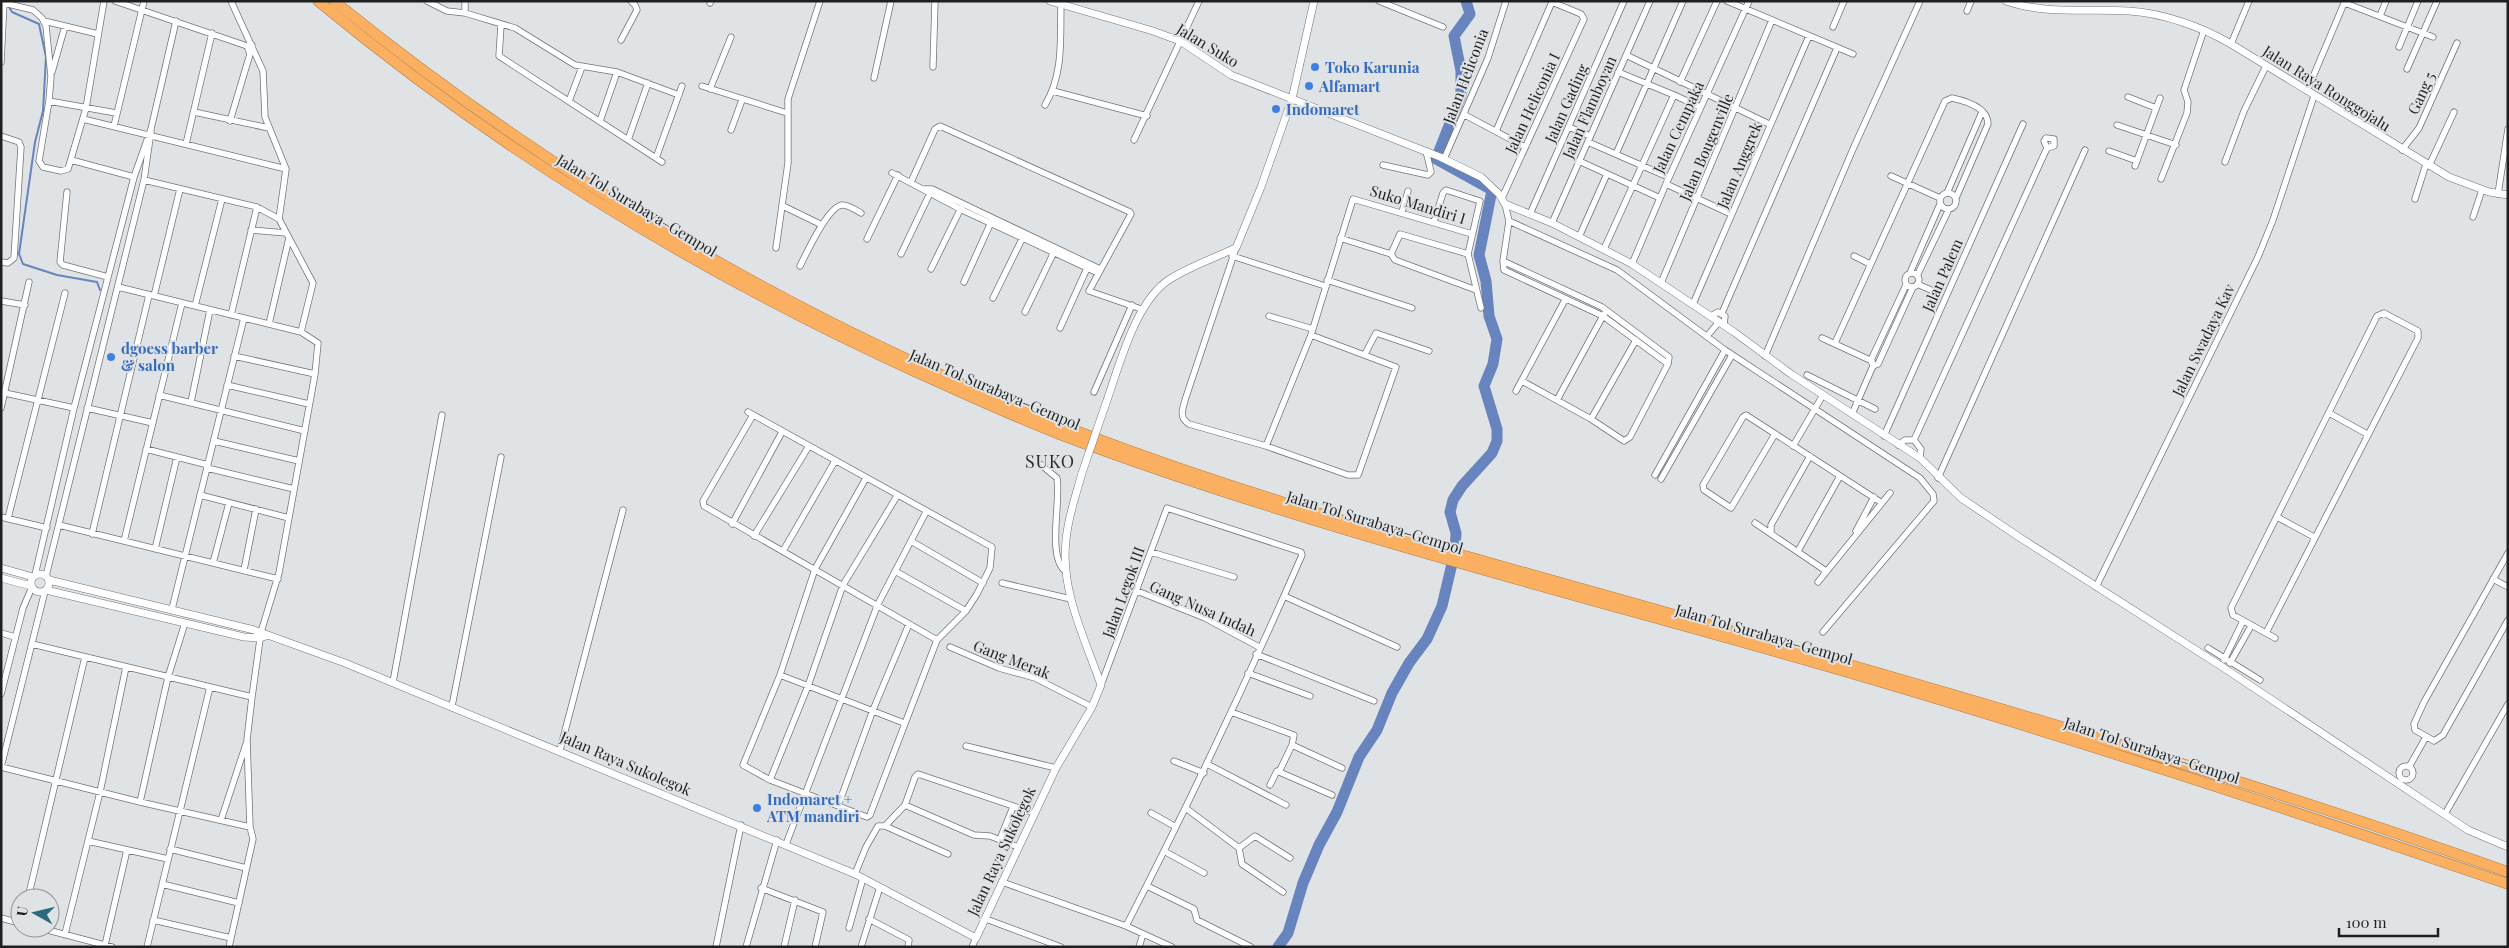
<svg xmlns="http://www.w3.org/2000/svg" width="2509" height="948" font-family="'Playfair Display',serif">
<rect width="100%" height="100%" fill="#e0e3e6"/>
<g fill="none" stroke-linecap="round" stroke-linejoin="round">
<path stroke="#6884be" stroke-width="2" d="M9 7 12 12 39 24 46 57 43 111 35 142 19 254 23 264 57 275 97 282 100 290"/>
<path stroke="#6884be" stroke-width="11" d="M1278 947 1288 933 1303 883 1319 845 1337 812 1359 757 1377 730 1392 693 1409 663 1427 639 1442 606 1455 551 1456 533 1450 512 1453 500 1462 486 1492 453 1497 441V429L1484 386 1493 364 1497 339 1489 316 1486 281 1479 255 1492 190 1436 159 1461 95V71L1454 36 1470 14 1466 1"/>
<defs>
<path id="minor" d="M115 1 247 46 252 45
M231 1 263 71 265 117 286 169 279 219 313 283 301 332
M427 1 447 11 465 13V1
M1379 1 1443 27
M1727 1 1853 54
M4 3 33 10 42 18 46 26 51 76 49 101 39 161 43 167 61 171 68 169 86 108 104 1
M710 3 711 1
M2345 3 2433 37
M1967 11 1971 1
M465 13 515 28 575 65 617 72 679 95
M2380 16 2386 1
M44 21 98 34
M501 25 499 56 662 162
M1833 27 1844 1
M621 40 637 10 635 5 631 1
M2231 44 2249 1
M2399 47 2418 1
M1626 55 1769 124
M1 62 4 1
M933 67 935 1
M2407 69 2437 1
M52 72 65 26
M874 78 891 1
M1680 82 1717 1
M702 86 787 113
M710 89 731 37
M1053 91 1147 116
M2307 91 2345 1
M1674 95 1700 107
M2128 97 2156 108
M49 101 116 113
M569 101 582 67
M1045 105C1064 73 1060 39 1061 3
M194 112 269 128
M1465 115 1525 147
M83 119 286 169
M230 121 250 54 247 46
M600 121 617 72
M2117 125 2176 145
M114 126 144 1
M1569 127 1590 136
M731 130 742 100
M1496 131 1552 2 1581 14 1584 19 1502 198
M1 136 19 142 21 147 14 258 8 263 1 262
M628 140 648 83
M1134 140 1199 1
M1588 142 1668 177
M186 144 212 33
M2402 150 2419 128 2457 43
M2109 151 2137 161
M1616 154 1683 1
M656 158 682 86
M1444 159 1488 58 1506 1
M71 160 134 177
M1579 161 1660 198
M2225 162 2244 111 2266 66
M1383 165 1428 175 1431 172 1426 151
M2135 166 2160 98
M2429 166 2454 112
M892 173 960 209 1098 273
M1891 176 1940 198
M2161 179 2187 113 2188 102 2184 90 2204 30
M144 180 257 207 279 219
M911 182 935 129 940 126 1130 212 1131 214 1089 291 1141 309
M1666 184 1731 214
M925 189H932L1100 269
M67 192 60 262 63 265 108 277
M1940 201a8 8 0 1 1 16 0a8 8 0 1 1-16 0Z
M1947 193 1982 112
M2498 194 2508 129
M2415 199 2426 164
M1505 204 1509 221 1503 261 1504 270 1603 316 1668 364
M783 206 822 225
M1402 212 1408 191
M1530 214 1624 1
M2473 217 2482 190
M1509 221 1617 270 1725 350 1920 478 1933 494 1934 501 1823 632
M1434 222 1443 193 1446 190 1480 201 1468 254 1481 308
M1552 223 1650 1
M251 230 286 233
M1579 237 1607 174
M1340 238 1391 254 1395 260 1476 290
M867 239 898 175
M776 248 788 163V99L820 1
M1236 248 1186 397C1183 408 1178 417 1189 424L1266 446 1348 475H1358L1396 367 1311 335
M1604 249 1674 95 1618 72
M901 254 931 191
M1391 254 1400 234 1468 254
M1232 256 1325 286
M1854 256 1870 264
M1503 261 1602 307 1669 357 1668 364 1630 437 1624 441 1591 419 1522 381
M1632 264 1666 184 1749 1
M800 266C806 254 829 204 843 205 848 205 856 210 861 213
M931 269 962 206
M1905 280a7 7 0 1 1 14 0a7 7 0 1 1-14 0Z
M1910 273 1940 204
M1917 276 1949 209
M1327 280 1412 308
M964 282 992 220
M1661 283 1772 20
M1917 284 1931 290
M118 287 301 332 318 343 315 374 279 573 261 632 252 697 247 740 250 827 253 839 229 947
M154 296 180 189
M993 298 1024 235
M1 301 25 305
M1693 304 1809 36
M195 306 222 199
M1025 312 1055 250
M1722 313 1837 48
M231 315 257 207
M1269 316 1313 329
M1711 316 1718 312 1725 316 1724 325
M269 324 289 238
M1060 328 1088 266
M1707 336 1719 322
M1822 338 1872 361
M1835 343 1945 101 1952 98C1966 101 1988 108 1988 124L1956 198
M1365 354 1376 333 1429 351
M234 356 315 374
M1765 356 1853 149 1920 1
M1873 366 1878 364 1913 287
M1807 375 1875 409
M227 385 309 404
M1516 391 1565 300
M1094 392 1132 305
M5 393 74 408
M159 395 305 431
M1557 400 1604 314
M191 402 210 310
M1 408 29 282
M87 408 153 423
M748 412 992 547 990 568 977 594 966 611 937 640 870 815 867 817 770 780 743 765 780 675 815 569 866 478
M2329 413 2367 434
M1852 414 1873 366 1871 360 1906 285
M753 415 703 501 704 506 937 640
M1591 419 1636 340
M1775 434 1731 508 1704 490 1703 485 1743 417 1746 415 1882 503
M1884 436 2023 124
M1914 440 1921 449 1920 458
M214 441 299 461
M1898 445 1905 440H1914L2047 148 2044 141 2046 138 2054 139V146L2047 148
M1266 446 1311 335 1353 199 1472 234
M1793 446 1823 395
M146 449 208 465
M1040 464 1057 478C1061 502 1047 556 1065 571
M207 468 294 489
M1655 475 1725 350
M1938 478 2085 150
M1661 479 1732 355
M200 495 289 518
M1 517 47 528
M2277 517 2314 537
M8 518 65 293
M1755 523 1826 571
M732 524 782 432
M59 525 278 579
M1856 531 1874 497
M1771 532V525L1810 456
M92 534 149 295
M754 536 809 446
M124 541 182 303
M911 541 983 583
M155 549 177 457
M783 551 835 461
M1798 551 1840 476
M1151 552 1234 577
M2508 553 2424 702 2414 724 2415 730 2434 741 2443 735 2508 620
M213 563 229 503
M244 570 256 509
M895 571 966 611
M35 575 74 408 134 177 151 129 176 21
M46 576 144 180 151 131
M2493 579 2508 587
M1818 582 1890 493
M1002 583 1071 599
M2096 587 2258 257 2273 220 2314 96
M1137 591 1205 618 1259 647
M1284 596 1397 647
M172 609 244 318
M1 633 15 637
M2266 633 2418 338V331L2384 313 2377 316 2231 608 2233 615 2275 638
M32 644 252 697
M950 647 999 668 1035 678 1092 707
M2208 648 2260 680
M1256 654 1374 701
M2224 660 2243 621
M2230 663 2251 626
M1248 673 1310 696
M780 675 904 723
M393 682 442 415
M1101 685 1167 508 1301 552 1302 555C1247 681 1189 804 1126 926
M1 694 23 608 32 587
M452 706 501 457
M1231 712 1291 734 1294 735 1292 745 1342 768
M966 746 1056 768
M560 750 623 510
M1174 761 1204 773
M1207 764 1286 805
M2399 773a7 7 0 1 1 14 0a7 7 0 1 1-14 0Z
M1 767 140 802 250 827
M1 767 45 591
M2409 767 2426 737
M1279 772 1292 745
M770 780 808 686 843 585 897 496
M1270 785 1277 771 1332 795
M140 802 168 677 185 623
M905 805 974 835 990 836 1018 847
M838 806 873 710 909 624
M1187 809 1239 848 1242 864 1283 892
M1151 813 1176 827
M2445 814 2508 704
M221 820 246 744
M1000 839 1013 807
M88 841 168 859
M786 844 878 604 926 512
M1239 848 1255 836 1290 858
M170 849 246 868
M1164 851 1204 873
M948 854 885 826 905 805 915 777 918 774 1034 813
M855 874 866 847 878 826H885
M1002 882 1126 926 1172 947
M162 884 239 903
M1147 886 1194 909 1197 920 1251 947
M761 888 823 912 815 947
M28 898 85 657
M1 918 20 923
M869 919 909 940 908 947
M986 919 1061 947
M153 920 231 938
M40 928 112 947
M849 928 863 878
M65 934 100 792 126 667
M105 945 127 850
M147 947 210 687
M716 947 741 825
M746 947 777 840
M784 947 795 900
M861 947 880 887
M972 947 976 938
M1139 947 1143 934"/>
<path id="tertiary" d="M1050 1 1153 31 1180 41 1231 75 1440 157 1481 177 1499 194 1505 204 1552 223 1632 264 1734 332 1791 374 1920 458 1961 498 2019 537 2221 666 2468 830 2508 847
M2006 1C2046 15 2088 8 2129 11 2163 13 2202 27 2231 44L2449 177 2489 192 2508 195
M1105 406C1119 367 1135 301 1170 279 1191 266 1214 258 1236 248L1261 187 1292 99 1314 1
M1 568 33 577
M31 583a9 9 0 1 1 18 0a9 9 0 1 1-18 0Z
M1 578 31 586
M49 580 254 630 345 663 855 874 976 938 1056 768 1092 707 1101 685C1085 639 1060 590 1066 540 1068 517 1076 495 1082 473
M46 590 244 637 260 638 266 636"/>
<path id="motorway" d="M318 1C499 151 703 275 916 372 963 393 1010 415 1059 434 1301 525 1553 588 1802 659 2039 727 2274 804 2508 884
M334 1C539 167 770 305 1014 406 1219 491 1434 547 1647 607 1936 689 2225 771 2508 872"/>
</defs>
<use href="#minor" stroke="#717477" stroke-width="7"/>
<use href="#tertiary" stroke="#717477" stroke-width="8"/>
<use href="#motorway" stroke="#ad7d4a" stroke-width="11"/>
<use href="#minor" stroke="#fff" stroke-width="5.5"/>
<use href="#tertiary" stroke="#fff" stroke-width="7"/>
<use href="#motorway" stroke="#fab060" stroke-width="10"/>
<defs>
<path id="tertiary-bridge" d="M1082 473 1105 406"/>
</defs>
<use href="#tertiary-bridge" stroke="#717477" stroke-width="8" stroke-linecap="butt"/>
<use href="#tertiary-bridge" stroke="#fff" stroke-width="7"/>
</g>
<g fill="#3f7fe0" stroke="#e0e3e6" stroke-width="2">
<circle cx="1315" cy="67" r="5"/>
<circle cx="1309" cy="86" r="5"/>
<circle cx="1276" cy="109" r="5"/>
<circle cx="111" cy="357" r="5"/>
<circle cx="757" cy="808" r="5"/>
</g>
<g text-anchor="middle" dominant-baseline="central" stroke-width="4" stroke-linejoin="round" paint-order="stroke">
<g font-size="15" fill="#1e1f20" stroke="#e0e3e6">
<text transform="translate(1208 45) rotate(31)">Jalan Suko</text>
<text transform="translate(1465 76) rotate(-69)">Jalan Heliconia</text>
<text transform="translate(2327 88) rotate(32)">Jalan Raya Ronggojalu</text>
<text transform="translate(2421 93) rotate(-65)">Gang 5</text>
<text transform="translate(1532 103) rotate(-65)">Jalan Heliconia I</text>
<text transform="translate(1566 103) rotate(-66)">Jalan Gading</text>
<text transform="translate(1589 107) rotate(-66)">Jalan Flamboyan</text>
<text transform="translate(1678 127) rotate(-65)">Jalan Cempaka</text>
<text transform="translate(1706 147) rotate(-67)">Jalan Bougenville</text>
<text transform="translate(1739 165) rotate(-67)">Jalan Anggrek</text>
<text transform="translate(1418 204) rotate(17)">Suko Mandiri I</text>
<text transform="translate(637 205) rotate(31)">Jalan Tol Surabaya–Gempol</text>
<text transform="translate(1942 275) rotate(-66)">Jalan Palem</text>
<text transform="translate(2203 340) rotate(-64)">Jalan Swadaya Kav</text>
<text transform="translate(995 389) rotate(23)">Jalan Tol Surabaya–Gempol</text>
<text transform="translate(1375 522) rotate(17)">Jalan Tol Surabaya–Gempol</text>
<text transform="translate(1123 592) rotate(-70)">Jalan Legok III</text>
<text transform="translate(1203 608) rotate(24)">Gang Nusa Indah</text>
<text transform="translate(1764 634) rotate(16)">Jalan Tol Surabaya–Gempol</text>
<text transform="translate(1012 659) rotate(21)">Gang Merak</text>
<text transform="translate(2152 750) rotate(18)">Jalan Tol Surabaya–Gempol</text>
<text transform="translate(626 763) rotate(23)">Jalan Raya Sukolegok</text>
<text transform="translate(1001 851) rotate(-65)">Jalan Raya Sukolegok</text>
</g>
<g font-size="15" font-weight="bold" fill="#366cbe" stroke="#e0e3e6" text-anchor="start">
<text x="1325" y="67">Toko Karunia</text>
<text x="1319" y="86">Alfamart</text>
<text x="1286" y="109">Indomaret</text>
<text x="121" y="348">dgoess barber<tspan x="121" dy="17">&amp; salon</tspan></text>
<text x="767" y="799">Indomaret +<tspan x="767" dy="17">ATM mandiri</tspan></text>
</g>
<g font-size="18" letter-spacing="1" fill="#2c2e31" stroke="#e0e3e6">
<text x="1050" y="461">SUKO</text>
</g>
</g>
<rect width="2509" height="948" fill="none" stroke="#1e1f20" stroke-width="5"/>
<g transform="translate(35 913) rotate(278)"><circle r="24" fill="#e0e3e6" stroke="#929597"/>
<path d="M0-4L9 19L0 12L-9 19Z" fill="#2b6a7f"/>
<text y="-8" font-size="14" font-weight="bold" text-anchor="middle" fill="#1e1f20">U</text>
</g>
<path d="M2339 928v8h99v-8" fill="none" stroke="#1e1f20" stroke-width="2.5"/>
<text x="2346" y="928" font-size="15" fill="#1e1f20" stroke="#e0e3e6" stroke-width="4" paint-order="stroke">100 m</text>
</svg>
